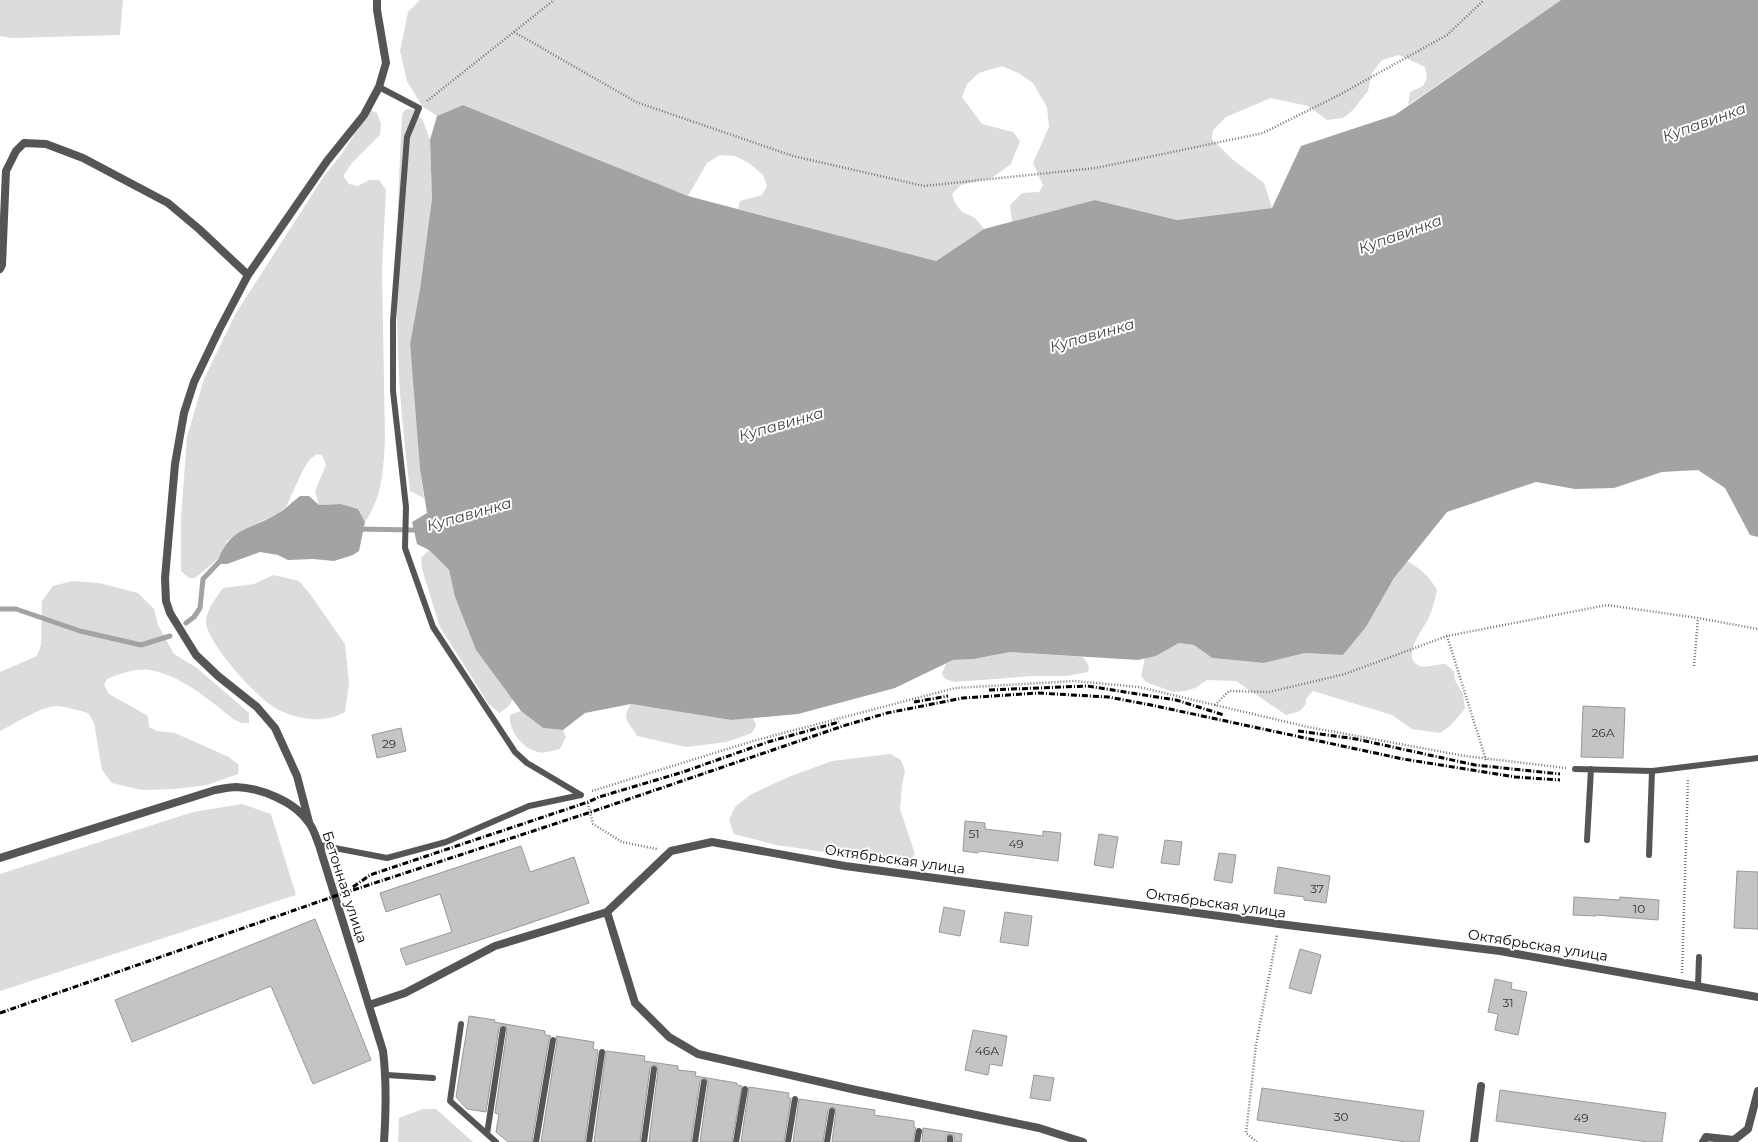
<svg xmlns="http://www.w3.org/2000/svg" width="1758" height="1142" font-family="Montserrat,sans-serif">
<rect width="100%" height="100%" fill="#fff"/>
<path fill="#dcdcdc" d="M0 0H123L120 35 11 38 0 36Z
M420 0H1561L1408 105 1410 92 1423 86 1427 78 1425 67 1399 55 1382 60 1372 73 1368 91 1353 110 1343 118 1327 120 1308 106 1271 98 1226 117 1213 130 1212 139 1232 159 1264 183 1272 208 1177 220 1095 200 1012 222 1010 205 1022 193 1039 192 1043 185 1033 163 1049 127 1047 107 1033 83 1020 74 1002 66 979 73 967 84 962 97 982 124 1013 132 1020 141 1011 164 992 178 961 185 952 194 955 203 962 212 975 218 984 229 936 261 738 209 740 201 762 195 767 186 763 175 749 163 735 156 720 155 707 163 688 196 463 105 437 116 422 106 407 81 400 51 408 12Z
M406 109 415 110 423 121 430 140 432 197 420 289 410 344 420 469 424 498 410 491C405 445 399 398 398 351 395 272 398 193 402 114Z
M370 110 377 113 381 124 380 135 352 163 343 176 349 184 358 186 369 180H379L386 190 382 269 385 440C383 471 383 495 365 522L358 509 341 504 319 505 315 491 326 465 322 455 317 454 310 459 303 470 286 507 277 514 247 528 227 541 219 558 195 578H189L181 571V518L187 437 204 379 236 313 324 176 341 155Z
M429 550 449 570 455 597 476 650 513 699 508 707 499 713 488 703 440 627 422 569 421 558Z
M1407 561C1421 569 1429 576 1437 590 1435 599 1433 608 1429 617 1425 627 1399 658 1420 666 1426 668 1438 664 1445 664L1454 671 1455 680 1463 694 1465 709 1450 726 1440 733 1412 729 1392 715 1313 691 1306 699V704L1300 711 1286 715 1236 681 1207 680 1195 688 1185 691 1173 692 1146 682 1141 676 1145 658 1156 656 1179 643 1194 645 1212 658 1264 663 1305 653 1343 655 1366 627 1394 578Z
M273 575 299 581 310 594 345 644 349 683 345 712C323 724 298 720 275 708 258 699 204 640 206 620 207 610 217 596 223 588L254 584Z
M73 581 99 583 138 593 154 609 158 625 174 654 197 668 249 713V723H242L233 719C210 700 180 675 150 670 136 668 120 674 107 679L104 685 109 694 148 716 149 727 157 731 175 733 229 757 239 765 238 774 207 785 174 789 142 790 112 783 102 770 94 723 88 713C78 710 67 707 57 706 41 706 15 724 0 731V672L37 656 41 645 42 601 53 586Z
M1010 652 1083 657 1089 666 1088 672 1067 676H1033L955 682 945 679 942 673 946 664 953 660 974 659Z
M631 704 731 720 753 718 756 725 752 733 727 742 686 747 637 736C630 722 620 720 631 704Z
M521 711 543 728 563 730 566 737 560 749C554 750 544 754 538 752 523 749 508 730 510 715Z
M890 754 901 760 905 771 902 785 900 809 915 854 911 859 901 863 776 845 734 834 729 820 735 807 750 795 786 778 832 761Z
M242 804 271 814 296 895 0 991V874L193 812Z
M423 1109H436L473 1142H398L399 1118Z"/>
<path fill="#a3a3a3" d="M1561 0H1758V537L1750 535 1725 488 1698 470 1662 472 1614 488 1575 489 1536 482 1447 512 1394 578 1366 627 1343 655 1305 653 1264 663 1212 658 1194 645 1179 643 1156 656 1138 660 1010 652 974 659 953 660 895 688 798 714 731 720 631 704 585 713 563 730 543 728 521 711 476 650 455 597 449 570 429 550 417 544 412 522 427 513 420 469 410 344 420 289 432 198 430 140 437 116 463 105 688 196 936 261 984 229 1095 200 1177 220 1272 208 1301 146 1395 115Z
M300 496H309L319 505 341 504 358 509 365 522 359 551 353 555 334 561 313 559 288 560 278 555 260 552 227 564H217C228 526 253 530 280 512 287 508 293 501 300 496Z"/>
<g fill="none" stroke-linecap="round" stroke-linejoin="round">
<path stroke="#a3a3a3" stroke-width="5" d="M357 529 414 530
M0 609H16L80 631 141 645 170 636
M186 623 194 617 200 608 203 579 221 560"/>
</g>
<path fill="#c4c4c4" stroke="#999" d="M1583 706 1625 708 1623 758 1581 757Z
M401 728 406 751 377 758 372 735Z
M965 821 985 823V829L1043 836V831L1061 833 1058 861 979 851 978 853 963 851Z
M1099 834 1118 837 1113 868 1094 865Z
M1165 840 1182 842 1179 865 1161 863Z
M521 846 530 872 574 857 589 903 406 965 400 949 452 932 440 894 386 912 380 893Z
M1219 853 1236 855 1232 883 1214 880Z
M1278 867 1330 876 1326 903 1304 900V897L1274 893Z
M1737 871 1758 872V929L1734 928Z
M1574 897 1620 900V897L1659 900 1658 920 1596 915V916L1573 915Z
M944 907 965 911 960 936 939 932Z
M1005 912 1032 916 1028 946 1000 942Z
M315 919 371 1060 313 1084 271 986 132 1042 115 1000Z
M1300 949 1321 955 1311 994 1289 988Z
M1495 979 1512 983 1511 989 1527 992 1518 1035 1495 1030 1498 1014 1488 1012Z
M469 1016 495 1020 494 1022 545 1031V1035L551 1036 549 1039 532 1142H508L496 1132 499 1114 495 1113 507 1030 505 1025H501L499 1028 486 1112 467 1109 456 1097Z
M973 1030 1007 1036 1002 1066 990 1064 988 1075 965 1070Z
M556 1036 594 1042 593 1049 598 1050 585 1142H541L557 1041Z
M606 1051 645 1056 644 1061 678 1066V1070L696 1072 695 1076 737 1083V1085L742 1086 732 1142H700L708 1083 707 1079 704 1078 700 1081 691 1142H649L658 1070 657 1066 654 1065 650 1068 640 1142H594Z
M1034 1075 1054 1078 1050 1101 1030 1098Z
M749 1087 789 1093 788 1098H791L784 1142H741Z
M1262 1088 1424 1111 1419 1142H1406L1257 1120Z
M1500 1090 1666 1113 1662 1142H1648L1496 1121Z
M799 1099 875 1110 874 1115 914 1121V1127L916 1128 913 1142H832L836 1111 835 1108 832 1107 828 1110 823 1142H793Z
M923 1128 962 1134 961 1142H954V1136L950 1134 946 1136V1142H922Z"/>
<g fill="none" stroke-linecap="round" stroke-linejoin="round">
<path stroke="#777" stroke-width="2.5" stroke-dasharray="1 2" stroke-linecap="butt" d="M514 32 636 102 793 156 924 186 1096 168 1263 133 1339 95 1447 35 1484 0
M427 101 554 0
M1694 666 1698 618
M1215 705 1229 691 1269 692 1345 674 1447 636
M1486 760 1447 636 1607 605 1698 618 1758 629
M592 791 753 741 955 688 1075 681 1139 687 1308 727 1465 756 1566 768
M588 803 593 824 622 842 657 849
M1682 973 1688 778
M1257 1142 1246 1133 1256 1045 1277 935"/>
<path stroke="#555" stroke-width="6" d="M379 87 419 108 407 137 393 321V391L406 507 405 548 433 627 515 752 527 763 581 795
M1575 769 1652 771 1758 758
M1587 840 1591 769
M319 845 387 858 446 842 529 806 581 795
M1649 855 1652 771
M1698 986 1699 957
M461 1024 450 1101 496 1142
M387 1075 433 1078
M487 1134 503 1029
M536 1142 553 1040
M589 1142 602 1052
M644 1142 654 1069
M695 1142 704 1082
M736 1142 745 1089
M788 1142 795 1099
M827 1142 832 1111
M917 1142 919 1131
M950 1142V1138"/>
<path stroke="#555" stroke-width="8" d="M0 269 2 265 6 171 16 151 24 143 46 144 83 158 168 203 199 229 248 275
M309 822 297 776 275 728 257 707 218 676 196 655 170 613 166 601 165 578 175 464 184 413 194 382 219 330 248 275 327 161 364 115 379 87 386 63 377 10V0
M0 858 215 790C222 789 229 787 236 787 261 788 296 802 309 823 314 829 316 838 319 845L383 1051C387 1082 386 1111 384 1142
M369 1005 405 993 495 946 607 912
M1083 1142 1039 1128 856 1090 698 1054 669 1037 635 1003 607 912 671 851 712 842 845 866 1279 924 1500 951 1758 997
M1474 1142 1481 1086
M1703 1142 1706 1137 1734 1140 1748 1129 1758 1091"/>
<path stroke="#000" stroke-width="3" stroke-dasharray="6 2 1 2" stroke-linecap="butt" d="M989 690 1087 686 1176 700 1224 715
M914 702 948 696
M1298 731 1356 739 1475 765 1560 774
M353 887 370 875 588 802 599 797 683 772 768 742 839 722
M0 1013 335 896 591 812 843 726 887 713 963 698 1038 693 1108 697 1151 705 1403 759 1515 777 1560 780"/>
</g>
<g text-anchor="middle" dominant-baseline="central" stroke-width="4" stroke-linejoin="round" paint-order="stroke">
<g font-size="12" fill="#313131">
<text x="1603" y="732">26А</text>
<text x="389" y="743">29</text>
<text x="974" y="833">51</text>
<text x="1016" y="843">49</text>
<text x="1317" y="888">37</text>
<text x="1639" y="908">10</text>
<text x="1508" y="1002">31</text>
<text x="987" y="1050">46А</text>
<text x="1341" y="1116">30</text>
<text x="1581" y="1117">49</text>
</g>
<g font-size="14" fill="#000" stroke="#fff">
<text transform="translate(895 859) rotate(8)">Октябрьская улица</text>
<text transform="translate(345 887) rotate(72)">Бетонная улица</text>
<text transform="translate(1216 903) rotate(8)">Октябрьская улица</text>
<text transform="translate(1538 945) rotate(9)">Октябрьская улица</text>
</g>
<g font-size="15" font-style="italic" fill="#444" stroke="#fff">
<text transform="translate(1704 122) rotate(-20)">Купавинка</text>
<text transform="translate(1400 234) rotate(-20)">Купавинка</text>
<text transform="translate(1092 335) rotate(-16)">Купавинка</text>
<text transform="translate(781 424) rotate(-16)">Купавинка</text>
<text transform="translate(469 514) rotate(-16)">Купавинка</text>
</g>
</g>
</svg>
